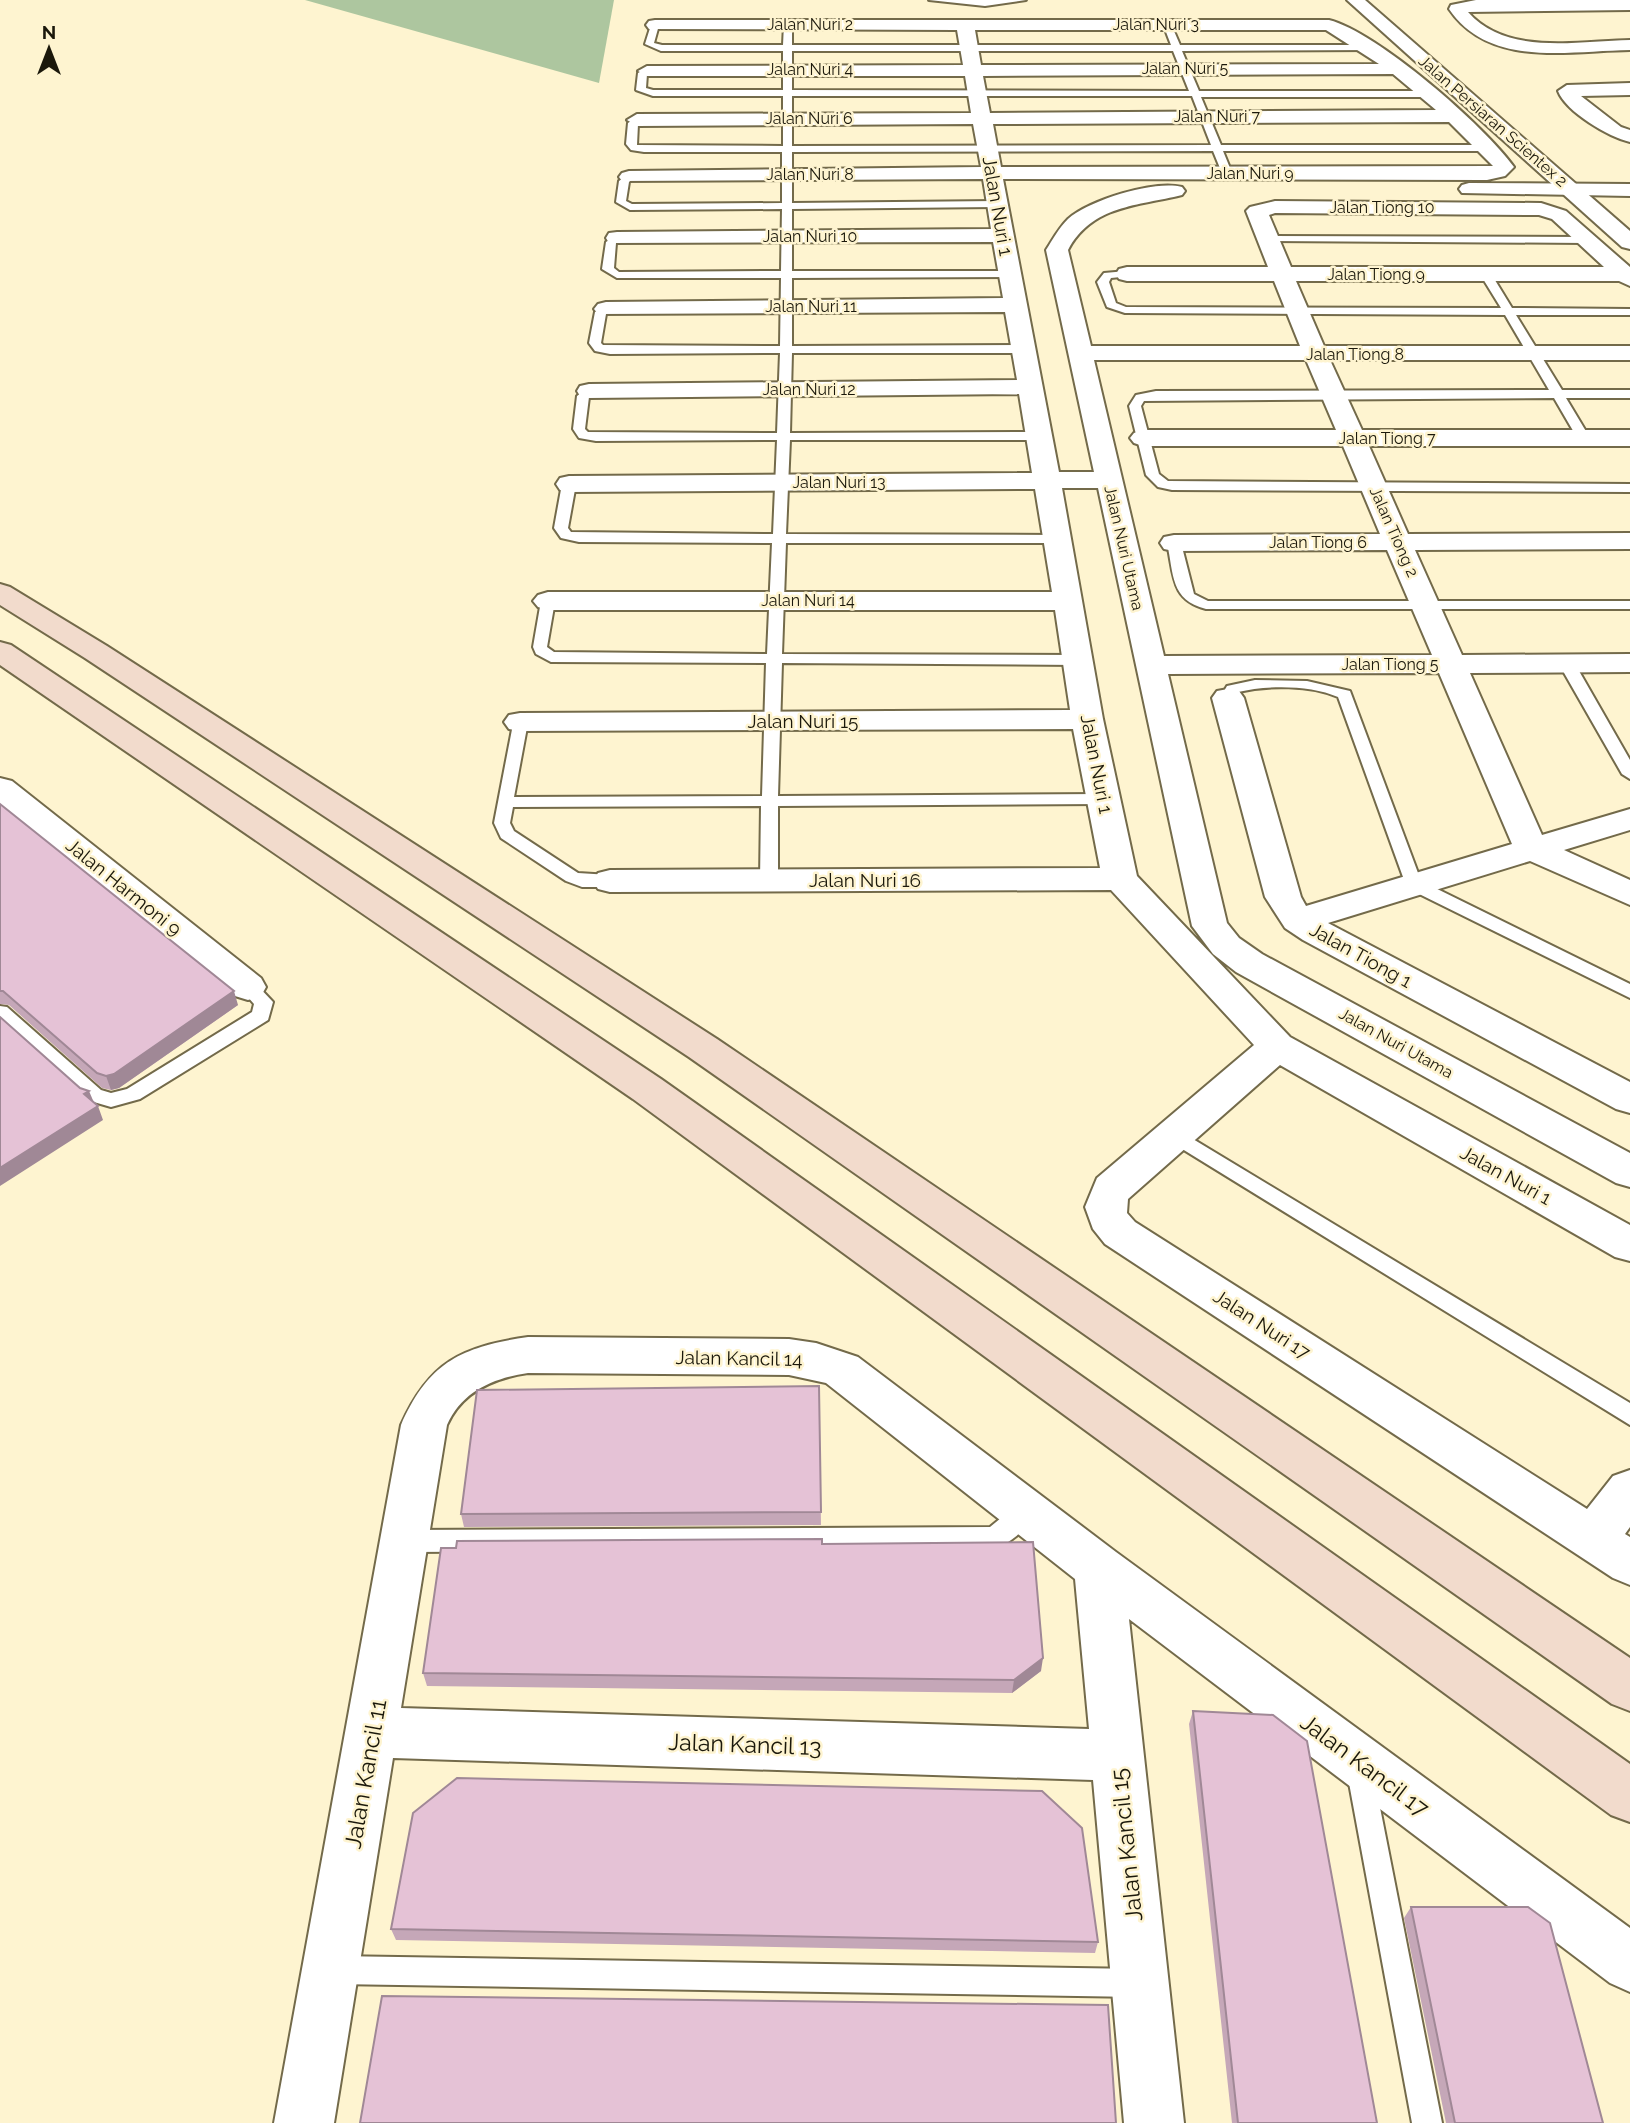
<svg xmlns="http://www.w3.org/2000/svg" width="1630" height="2123" font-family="Raleway,sans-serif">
<rect width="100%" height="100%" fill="#fef4d0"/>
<path fill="#adc69f" d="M305 0H614L599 83Z"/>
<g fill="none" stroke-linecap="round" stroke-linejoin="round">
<defs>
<path id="service" d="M929 0H1026L985 6Z
M788 21 792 24V45H1171L1163 24 1167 21 1171 24 1180 45H1369L1373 48 1372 50 1182 51 1199 91H1428L1433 94 1428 97H1201L1221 145H1487L1492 148 1487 151H1223L1232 173 1227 176 1222 173 1213 151 792 152V203L997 201 1002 204 997 207 792 209V271H1010L1016 274 1010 277 792 278V346L1023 345 1029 349 1023 353H792L790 433 1039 432 1045 436 1039 440H790L786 534 1057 535 1064 539 1057 543H786L782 654 1079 655 1087 660 1079 665 782 663 778 796 1103 794 1111 799 1103 804 778 806V881L769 887 760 881 761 806 513 807 510 823 514 831 578 873 610 875 619 881 610 887H582L566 881 501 838 494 823 514 719H526L528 722 514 797 762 796 766 663 551 662 536 654 533 647 541 601 548 597 555 601 547 647 554 652 767 654 772 543 579 542 561 538 554 528 562 484 569 480 576 484 568 528 571 532 773 534 777 440 596 441 579 438 573 429 577 396 589 387 595 391 589 397 585 429 588 432 777 433 780 353 610 354 595 351 589 343 595 312 606 306 612 309 606 314 601 343 603 345 780 346 781 278H617L602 269 606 242 617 235 622 238 616 243 614 268 619 272 781 271 782 209 630 210 616 202 619 181 629 174 634 177 629 182 626 201 632 204 782 203V152H644L631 150 626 144 628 123 637 117 642 120 638 124 637 145 783 146V96H653L636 90 638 73 647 68 652 71 647 74 646 88 653 90H783V51H661L645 44 651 25 655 22 659 25 654 43 662 45H783L784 24ZM792 51H1173L1189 91 792 90ZM792 96H1192L1211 145 792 146Z
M1268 236 1586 237 1591 240 1586 243 1264 241 1263 239Z
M1127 271 1131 272V276L1111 278 1109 282 1116 303 1126 307 1501 308 1480 274 1486 271 1490 272 1512 308 1630 309V315H1516L1562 390H1630V398H1566L1590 438 1589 441H1579L1554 398 1144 401 1141 406 1159 474 1168 481 1630 484V492L1172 490 1158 487 1146 475 1129 406 1136 395 1156 391 1549 390 1505 315 1125 313 1107 307 1097 282 1104 273Z
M1174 539 1181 543 1194 594 1208 601H1630V609H1206C1170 600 1174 574 1167 543Z
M1567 659 1575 664 1630 760V779L1622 774 1559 664Z
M1255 680 1307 681 1350 691 1421 881 1630 984V998L1407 888 1338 697C1310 685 1268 685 1238 692L1233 701 1228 703 1220 698 1227 686Z
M248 981 255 983 273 1002 268 1020 140 1099 111 1107 87 1100 0 1022V1006L7 1007 101 1090 111 1093 127 1089 252 1012 254 1004 239 987 241 983Z
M1173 1127 1630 1403V1425L1166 1139 1163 1134 1166 1129Z
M1026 1501 1034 1504 1038 1511C1031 1526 1010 1543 995 1549L405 1552 396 1549 393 1541 396 1533 405 1530 990 1527 1018 1504Z
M1360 1759 1369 1763 1373 1772 1442 2123H1412L1347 1772 1351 1763Z
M335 1956 1138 1969 1148 1973 1152 1983 1148 1993 1138 1997 335 1984 325 1980 321 1970 325 1960Z"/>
<path id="minor" d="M1476 0H1630V10L1468 12C1507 56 1576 41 1630 40V50C1567 51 1489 68 1449 9L1451 5Z
M655 20H1329C1377 32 1485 126 1514 167L1505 176 1487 180 1003 179 1059 472H1094L1046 250C1053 239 1059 228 1068 219 1090 200 1154 180 1182 187L1185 191 1182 195C1138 206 1092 205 1068 250L1091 346H1300L1274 281H1127L1119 279 1116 274 1119 269 1127 267H1268L1246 211 1250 207 1275 201 1541 203 1566 211 1630 267V286L1619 281H1296L1324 346H1630V360H1330L1362 430H1630V446H1369L1408 534 1630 533V549L1415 550 1462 655 1630 654V672L1470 673 1542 835 1630 809V830L1564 850 1630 880V905L1530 861 1328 923 1630 1082V1113L1616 1109 1303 940 1285 928 1265 897 1212 698 1217 691 1228 689 1239 691 1244 698 1301 897 1306 906 1512 844 1439 673 1168 674 1227 923 1239 938 1262 954 1630 1153V1187L1616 1183 1236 972 1213 954 1192 926 1098 488H1062L1103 719 1137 876 1290 1037 1630 1225V1261L1615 1257 1280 1065 1128 1199 1127 1213 1135 1222 1587 1509 1613 1476 1630 1470V1527L1625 1534 1630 1537V1585L1613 1578 1105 1244 1093 1229 1085 1207 1097 1178 1254 1045 1111 890 610 892 598 889 593 881 598 873 610 870 1100 868 1073 729 520 731 509 729 504 722 509 715 520 713 1070 710 1055 610H548L538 607 533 601 538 595 548 592H1052L1035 489 569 492 560 490 556 484 560 478 569 476 1032 473 1019 394 589 398 580 396 577 391 580 386 589 384 1017 380 1005 312 598 314 594 309 598 304 606 302 1003 298 993 242 609 243 606 238 609 233 617 232 991 229 983 179 622 181 619 177 622 173 629 171 981 167 973 124 637 126 627 120 637 114 971 113 965 76H647L638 71 647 66 963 65 957 30 649 29 646 25 649 21ZM975 30H1326L1379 64 981 65ZM1393 74 1436 110 990 113 983 76ZM1449 122 1493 166 1001 167 993 124ZM1275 213 1539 215 1552 219 1604 267H1291L1269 215ZM1094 360H1306L1336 430H1143L1134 433 1130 438 1134 443 1143 446H1343L1380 534 1174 535 1164 537 1160 543 1164 549 1174 551 1387 550 1432 655 1164 656Z
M1630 83V95L1581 96 1621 127 1630 130V142C1609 137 1566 112 1558 91L1567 85Z
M1469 183 1630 184V196L1462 193 1459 189 1462 185Z
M0 778 12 781 261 978 266 987 261 996 248 1000 235 996 0 804Z
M528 1337 789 1339 816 1343 858 1357 1116 1552 1630 1928V1992L1610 1983 1129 1619 1184 2123H1124L1093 1780 393 1758 334 2123H274L401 1425C429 1362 461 1347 528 1337ZM528 1373 789 1375 826 1383 1075 1579 1089 1729 401 1708 447 1425C462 1391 494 1378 528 1373Z"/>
<path id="tertiary" d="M1347 0H1365L1630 231V249L1622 247Z"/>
<path id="secondary" d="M0 584 10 587 107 646 717 1039 1630 1658V1711L1612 1704 689 1057 85 658 0 605Z
M0 642 11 645 661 1079 1630 1764V1822L1611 1815 633 1099 0 665Z"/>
</defs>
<use href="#service" stroke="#736a4a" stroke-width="4"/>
<use href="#minor" stroke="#736a4a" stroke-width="4"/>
<use href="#tertiary" stroke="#736a4a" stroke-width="4"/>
<use href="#secondary" stroke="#736a4a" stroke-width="4"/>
<use href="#service" fill="#fff" fill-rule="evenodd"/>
<use href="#minor" fill="#fff" fill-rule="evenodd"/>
<use href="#tertiary" fill="#fff" fill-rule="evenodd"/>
<use href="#secondary" fill="#f2dbcc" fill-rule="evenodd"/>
</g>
<path fill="#c5a7b8" d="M0 804 238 1005 119 1088 111 1090 102 1088 9 1005 0 1004Z
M819 1386 821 1525 464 1527 461 1514Z
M822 1544 1041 1671 1012 1693 427 1686 423 1673Z
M1193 1711 1377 2123H1232L1189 1724Z
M1411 1907 1603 2123H1446L1404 1918Z
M391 1929 1098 1942 1095 1953 396 1940Z"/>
<path fill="#a08896" d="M234 991 238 1005 119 1088 111 1090 106 1076Z
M89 1091 95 1105 84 1094Z
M98 1106 103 1120 0 1186V1168Z
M1043 1658 1041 1671 1012 1693 1014 1680Z"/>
<path fill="#e5c2d6" stroke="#a08896" stroke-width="2" d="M0 804 234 991 114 1074 106 1076 97 1073 3 991H0Z
M0 1017 80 1088 89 1091 84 1094 98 1106 0 1168Z
M819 1386 821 1512 461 1514 477 1390Z
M822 1539V1544L1033 1542 1043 1658 1014 1680 423 1673 441 1548H456L457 1541Z
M1193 1711 1273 1715 1307 1741 1377 2123H1238Z
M457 1778 1042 1791 1082 1828 1098 1942 391 1929 413 1813Z
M1411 1907H1528L1550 1923 1603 2123H1455Z
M382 1996 1108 2005 1116 2123H360Z"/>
<g text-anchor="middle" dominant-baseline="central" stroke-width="5" stroke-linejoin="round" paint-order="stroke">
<g font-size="16" fill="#1b180b" stroke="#fef4d0">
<text x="810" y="24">Jalan Nuri 2</text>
<text x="1156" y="24">Jalan Nuri 3</text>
<text x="1185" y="68">Jalan Nuri 5</text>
<text x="810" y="69">Jalan Nuri 4</text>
<text x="1217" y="116">Jalan Nuri 7</text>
<text x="809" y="118">Jalan Nuri 6</text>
<text transform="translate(1493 121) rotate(41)">Jalan Persiaran Scientex 2</text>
<text x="1250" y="173">Jalan Nuri 9</text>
<text x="810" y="174">Jalan Nuri 8</text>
<text x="1382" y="207">Jalan Tiong 10</text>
<text x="810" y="236">Jalan Nuri 10</text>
<text x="1376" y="274">Jalan Tiong 9</text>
<text x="811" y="306">Jalan Nuri 11</text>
<text x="1355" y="354">Jalan Tiong 8</text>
<text x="809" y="389">Jalan Nuri 12</text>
<text x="1387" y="438">Jalan Tiong 7</text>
<text x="839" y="482">Jalan Nuri 13</text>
<text transform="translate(1394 532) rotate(66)">Jalan Tiong 2</text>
<text x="1318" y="542">Jalan Tiong 6</text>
<text transform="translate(1124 548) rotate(77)">Jalan Nuri Utama</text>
<text x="808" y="600">Jalan Nuri 14</text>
<text x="1390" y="664">Jalan Tiong 5</text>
<text transform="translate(1396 1043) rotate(29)">Jalan Nuri Utama</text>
</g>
<g font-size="19" fill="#1b180b" stroke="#fef4d0">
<text transform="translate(998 206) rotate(80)">Jalan Nuri 1</text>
<text x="803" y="721">Jalan Nuri 15</text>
<text transform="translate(1097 764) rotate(79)">Jalan Nuri 1</text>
<text x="865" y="880">Jalan Nuri 16</text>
<text transform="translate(124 887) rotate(39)">Jalan Harmoni 9</text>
<text transform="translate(1361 955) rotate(29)">Jalan Tiong 1</text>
<text transform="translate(1506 1175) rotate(29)">Jalan Nuri 1</text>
<text transform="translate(1262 1324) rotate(33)">Jalan Nuri 17</text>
<text transform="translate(739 1358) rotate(1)">Jalan Kancil 14</text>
</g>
<g font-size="23" fill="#1b180b" stroke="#fef4d0">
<text transform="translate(745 1744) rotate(2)">Jalan Kancil 13</text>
<text transform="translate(1365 1765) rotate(37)">Jalan Kancil 17</text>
<text transform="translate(365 1774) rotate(-80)">Jalan Kancil 11</text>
<text transform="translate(1126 1845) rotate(-96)">Jalan Kancil 15</text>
</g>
</g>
<g transform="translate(49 49)" stroke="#fef4d0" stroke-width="5" paint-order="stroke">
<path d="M0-5L12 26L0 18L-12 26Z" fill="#1b180b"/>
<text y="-10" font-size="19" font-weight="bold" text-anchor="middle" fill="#1b180b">N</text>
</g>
</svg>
